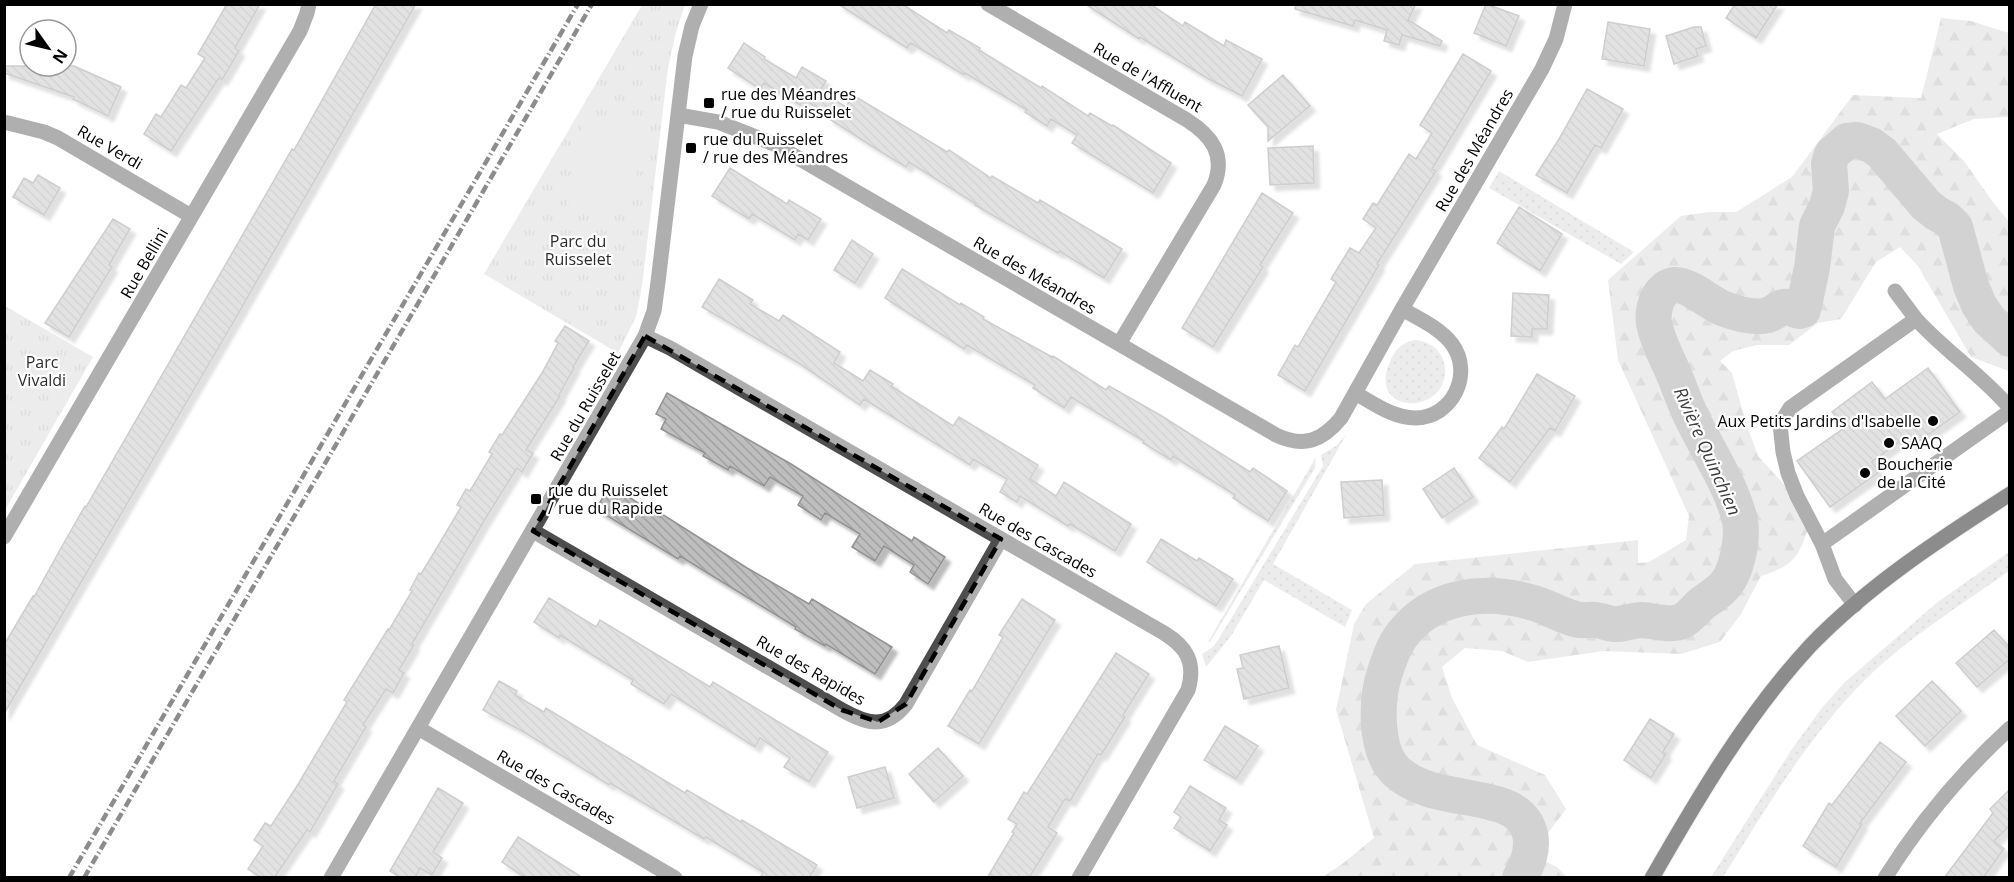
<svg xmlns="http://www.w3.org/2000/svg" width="2014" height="882" font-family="'Open Sans',sans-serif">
<defs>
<pattern id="grass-dots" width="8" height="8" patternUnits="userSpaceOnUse" patternTransform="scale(1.5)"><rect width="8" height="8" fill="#d5d5d5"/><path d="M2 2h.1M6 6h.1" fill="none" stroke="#b5b5b5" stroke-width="1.8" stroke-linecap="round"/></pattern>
<pattern id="forest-firs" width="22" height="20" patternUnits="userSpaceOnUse" patternTransform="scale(1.5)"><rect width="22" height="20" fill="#d5d5d5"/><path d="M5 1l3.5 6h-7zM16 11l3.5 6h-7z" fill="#b5b5b5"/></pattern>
<pattern id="park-tufts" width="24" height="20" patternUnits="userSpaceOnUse" patternTransform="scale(1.5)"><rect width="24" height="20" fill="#d5d5d5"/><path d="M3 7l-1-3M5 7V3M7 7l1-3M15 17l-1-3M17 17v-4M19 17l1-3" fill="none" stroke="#b5b5b5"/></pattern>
<pattern id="building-back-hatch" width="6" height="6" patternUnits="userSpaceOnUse" patternTransform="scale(1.5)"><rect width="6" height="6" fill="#bebebe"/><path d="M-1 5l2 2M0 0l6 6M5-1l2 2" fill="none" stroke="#a2a2a2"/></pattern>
<filter id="shadow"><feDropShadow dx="5.5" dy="5.5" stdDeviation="1.5" flood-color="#0004"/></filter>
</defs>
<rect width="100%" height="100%" fill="#fff"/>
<path fill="url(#grass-dots)" d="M1499 171 1634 252 1621 264 1489 188Z
M1414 340C1432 341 1446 353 1445 373 1442 416 1369 413 1389 364 1394 351 1401 343 1414 340Z
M1346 435 1273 564 1352 610 1345 627 1264 580 1231 636 1206 667 1202 654 1213 647 1218 640 1323 466 1321 455 1336 446Z
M1316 457 1315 468 1210 642H1208Z
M2009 552V571C1960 606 1907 638 1864 681 1807 738 1765 810 1723 877H1711L1792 749 1821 709 1845 682 1939 601Z"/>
<path fill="url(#forest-firs)" d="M1941 18 1971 21 2009 33V117L1974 119 1937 134 1964 161 1990 198 2009 222V371L1971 357 1918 266 1900 247 1876 262 1841 319 1818 323 1789 345H1757L1733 351 1720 361 1732 373 1746 423 1758 456 1798 500 1809 525C1799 557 1795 565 1761 576L1741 614 1720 642 1681 654 1604 651 1528 662 1502 651 1465 648 1442 667 1452 698 1477 745 1545 775 1566 809 1532 855 1557 867 1567 877 1321 878 1342 864 1374 838 1336 710 1354 624 1366 604 1415 564 1638 540V563L1649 562 1686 540 1689 516 1618 360 1608 280 1681 216 1709 212H1736L1792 177 1853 95 1921 98Z"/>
<path fill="url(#park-tufts)" d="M642 5H685L676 32 668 68 642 286 636 317 618 353 484 274Z
M5 306 93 357 5 510Z"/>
<path fill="#d5d5d5" d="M585 114 646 125 629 216 568 205Z"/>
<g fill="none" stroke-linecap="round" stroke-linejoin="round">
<path stroke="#9c9c9c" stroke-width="36" d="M1520 878C1538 847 1536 815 1497 804 1464 794 1424 796 1397 772 1374 751 1376 699 1385 672 1389 660 1394 645 1402 635 1432 595 1485 589 1530 602 1547 606 1561 616 1579 620 1585 621 1590 619 1596 620 1604 621 1612 625 1619 624 1627 623 1634 620 1642 620 1655 621 1671 626 1682 621 1690 617 1697 607 1704 602 1714 595 1724 589 1730 578 1738 563 1743 538 1740 521 1732 486 1709 453 1693 420 1685 405 1680 388 1673 372 1666 356 1657 340 1654 323 1652 309 1658 287 1675 285 1688 284 1710 303 1722 308 1735 313 1754 319 1768 315 1775 313 1781 305 1789 307 1793 308 1796 311 1800 311L1803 310 1812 268 1817 226 1827 206 1831 191 1829 164 1832 154 1847 141 1857 140 1871 145 1882 153 1926 205 1936 213 1947 219 1955 227 1971 286 1979 305 1989 320 2010 339"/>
</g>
<path fill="url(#building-back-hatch)" stroke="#929292" stroke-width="1.5" filter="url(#shadow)" d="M227 4H260L235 48 239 51 222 80 219 78 171 151 144 134 156 114 161 117 181 85 186 88 205 58 198 54Z
M376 4H416L230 328 4 714V645L33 596 34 597 61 548 85 506 86 507 292 149 294 150Z
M838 4H902L947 33 949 30 980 48 979 50 1041 88 1042 86 1088 116 1090 113 1112 126 1113 125 1171 163 1153 193 1072 143 1077 135 1051 119 1047 126 1025 112 1027 110 965 73 964 75 911 43 907 48Z
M1085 4H1150L1183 26 1185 22 1224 46 1226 40 1262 59 1242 96 1207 78 1140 37 1139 39Z
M1296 4H1416L1408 20 1442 41 1440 46 1402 35 1399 45 1384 41 1387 30 1355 20 1353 26 1295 9Z
M1486 4 1519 16 1506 46 1474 33Z
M1735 4H1778L1756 38 1726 18Z
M1608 22 1650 29 1644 66 1602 59Z
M1694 27H1701L1706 46 1696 49 1698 56 1674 64 1666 36Z
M744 43 765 57 764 59 796 78 802 67 826 81 820 91 846 107 853 95 947 152 949 150 991 178 992 176 1038 203 1040 200 1122 249 1104 278 1059 251 1058 253 975 205 976 204 909 162 906 167 878 150 828 118 830 115 803 99 800 105 764 83 760 89 728 68Z
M1463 54 1491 71 1432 169 1436 171 1377 264 1379 265 1305 391 1278 375 1295 345 1298 347 1336 282 1331 279 1350 248 1359 253 1376 228 1363 219 1373 203 1377 205 1409 154 1416 159 1432 133 1420 125Z
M4 66H74L121 87 108 116 73 99 74 97 4 73Z
M1283 75 1310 106 1268 141V127L1248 105Z
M1587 89 1623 109 1601 148 1595 145 1567 193 1536 175 1559 139Z
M1313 146 1314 183 1270 185 1268 148Z
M730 168 787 204 789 200 821 219 808 240 798 234 795 240 752 214 749 219 712 196Z
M38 175 60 188 44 215 13 197 24 178 33 183Z
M1262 193 1293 213 1260 265 1263 267 1213 347 1182 328Z
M1519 207 1562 234 1540 271 1497 243Z
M113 219 130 229 109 265 112 267 69 337 45 323Z
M852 240 873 254 855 283 834 270Z
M902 269 960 305 961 303 984 317 983 319 1052 357 1053 356 1106 390 1109 386 1160 415 1250 472 1253 468 1287 491 1268 521 1233 498 1235 495 1173 456 1171 460 1143 443 1144 441 1071 397 1064 408 1033 388 1035 385 967 345 964 349 885 298Z
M719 279 753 300 750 304 779 321 783 315 840 352 834 363 863 381 870 370 893 384 891 386 953 426 959 417 1038 465 1030 479 1056 496 1064 482 1131 524 1115 551 1070 524 1068 526 1020 496 1017 502 1000 492 1007 479 973 459 970 465 864 399 860 405 797 362 702 307Z
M1513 293 1549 295 1547 329H1532V337L1511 336Z
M565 326 589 341 573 367 574 368 559 395 560 396 526 450 533 453 522 472 517 468 484 521 412 644 414 645 399 670 404 673 393 693 386 689 363 725 366 727 334 781 338 784 310 832 307 830 274 878H262L248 869 263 846 254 840 265 823 271 826 297 786 347 702 344 700 388 629 389 630 412 591 410 590 419 573 421 574 438 546 461 507 457 505 466 489 470 491 492 454 489 452 500 434 502 435 542 373 558 343 555 341Z
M1928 368 1960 412 1912 446 1906 437 1872 462 1879 472 1830 507 1797 461 1844 428 1832 412 1872 382 1885 399Z
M1537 374 1575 396 1555 431 1550 428 1510 482 1479 458 1502 427 1504 429Z
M667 393 791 464 912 541 914 537 945 557 928 584 910 572 914 565 884 546 875 561 852 547 860 534 825 513 821 520 798 505 803 496 770 477 764 486 730 466 728 470 703 456 705 453 661 429 666 419 656 414Z
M1454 468 1473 497 1442 518 1423 489Z
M1382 480 1384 515 1344 518 1341 482Z
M610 485 660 517 662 514 747 568 809 604 812 599 892 647 875 674 826 644 825 646 795 629 796 627 680 556 678 559 596 509Z
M1161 539 1197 561 1199 558 1233 579 1216 606 1147 562Z
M549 598 596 627 600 620 710 687 713 682 828 752 809 782 784 767 790 758 760 738 755 747 671 694 664 704 631 684 633 680 560 635 559 638 534 622Z
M1022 599 1055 620 979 744 948 726 970 690 972 691 1003 637 999 635Z
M1994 630 2010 648V659L1977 687 1956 663Z
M1279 646 1289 688 1244 699 1237 669 1243 668 1240 655Z
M1116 653 1149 674 1123 715 1125 717 1101 755 1098 754 1070 801 1065 799 1048 827 1057 833 1029 878H987L1014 833 1012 832 1017 824 1008 819 1024 792 1027 794Z
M499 681 517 691 515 695 544 712 546 708 685 793 687 790 741 822 742 820 817 865 809 878H760L763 872 706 837 704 839 610 783 609 785 524 732 483 710Z
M1932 681 1961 711 1925 746 1896 716Z
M1650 719 1674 734 1663 752 1666 754 1651 778 1624 760Z
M1225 726 1258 746 1236 779 1204 760Z
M1880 742 1906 762 1860 823 1862 824 1836 867 1803 846 1829 803 1832 805Z
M938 748 963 776 934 802 909 774Z
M885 767 894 798 857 808 848 777Z
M1190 786 1226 808 1219 820 1227 825 1210 851 1174 828 1181 817 1174 812Z
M438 788 463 803 433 852 442 858 432 875 420 868 415 878H401L390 871Z
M2010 789V829L2008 827 1994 841 2004 849 1983 878H1944L1993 813 1990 809Z
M518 837 583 878H526L502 862Z"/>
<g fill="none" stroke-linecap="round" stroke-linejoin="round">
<defs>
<path id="major" d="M1652 878C1699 796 1747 714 1811 645 1869 585 1940 539 2010 494"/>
</defs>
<use href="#major" stroke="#dbdbdb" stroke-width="17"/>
<path stroke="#4e4e4e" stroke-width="15" d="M988 4 1187 120C1212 136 1226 155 1214 185L1119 344
M678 115 718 122 774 144 1276 435C1304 448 1322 441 1341 418L1402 309 1542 69 1556 39 1565 4
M4 122 44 132 58 138 191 216
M1895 291 1916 319
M645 336 670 348 1164 633C1187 647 1196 663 1188 690L1079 878
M1355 393C1373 403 1393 418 1415 418 1452 418 1474 374 1452 344 1440 328 1418 318 1402 309
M533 531 842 710C867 724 886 730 906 704L1001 539
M4 537 300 31 307 13 309 4
M1822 544 1797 496 1788 473 1783 452 1780 424 1790 408 1916 319C1945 351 1982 375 2010 408
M1855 605 1835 579 1822 544 2010 411
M418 728 675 878
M331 878 645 336 654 311 658 282 685 56 692 26 701 4
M1885 878C1920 822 1962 772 2010 728"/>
<use href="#major" stroke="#000" stroke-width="15"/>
<path stroke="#000" stroke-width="4.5" stroke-dasharray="9 3 1.5 3" stroke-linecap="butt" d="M69 878 578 4
M84 878 592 4"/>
</g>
<path d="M0 0H2014V882H0ZM645 336 1001 539 906 704 878 722 842 710 533 531Z" fill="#fff" fill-opacity=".55" fill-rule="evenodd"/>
<path fill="none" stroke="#000" stroke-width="4.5" stroke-dasharray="12 8" stroke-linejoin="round" d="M645 336 1001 539 906 704 878 722 842 710 533 531Z"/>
<g fill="#000" stroke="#fff" stroke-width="2">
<rect x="703" y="97" width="12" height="12" rx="3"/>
<rect x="685" y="142" width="12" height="12" rx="3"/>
<circle cx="1933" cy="421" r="6"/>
<circle cx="1889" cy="443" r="6"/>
<circle cx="1865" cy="473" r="6"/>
<rect x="530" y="493" width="12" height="12" rx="3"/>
</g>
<g text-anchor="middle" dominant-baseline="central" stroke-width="4.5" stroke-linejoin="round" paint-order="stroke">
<g font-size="16" fill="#000" stroke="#fff">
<text transform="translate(1148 77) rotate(30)">Rue de l'Affluent</text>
<text transform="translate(110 147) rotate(30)">Rue Verdi</text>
<text transform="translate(1474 150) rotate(-60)">Rue des Méandres</text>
<text transform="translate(144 263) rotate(-60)">Rue Bellini</text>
<text transform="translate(1035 275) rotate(30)">Rue des Méandres</text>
<text transform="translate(585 406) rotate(-60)">Rue du Ruisselet</text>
<text transform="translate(1038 540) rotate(30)">Rue des Cascades</text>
<text transform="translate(811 670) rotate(30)">Rue des Rapides</text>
<text transform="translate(556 787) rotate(30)">Rue des Cascades</text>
</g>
<g font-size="16" fill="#000" stroke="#fff" text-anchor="start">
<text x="721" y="94">rue des Méandres<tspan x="721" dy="18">/ rue du Ruisselet</tspan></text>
<text x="703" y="139">rue du Ruisselet<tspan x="703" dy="18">/ rue des Méandres</tspan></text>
<text x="1921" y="421" text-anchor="end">Aux Petits Jardins d'Isabelle</text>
<text x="1901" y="443">SAAQ</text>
<text x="1877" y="464">Boucherie<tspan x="1877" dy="18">de la Cité</tspan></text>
<text x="548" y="490">rue du Ruisselet<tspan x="548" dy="18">/ rue du Rapide</tspan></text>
</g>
<g font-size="16" fill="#2c2c2c" stroke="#fff">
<text x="578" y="241">Parc du<tspan x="578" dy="18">Ruisselet</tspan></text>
<text x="42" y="362">Parc<tspan x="42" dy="18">Vivaldi</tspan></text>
</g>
<g font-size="18" font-style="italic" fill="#3d3d3d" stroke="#fff">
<text transform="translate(1708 451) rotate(66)">Rivière Quinchien</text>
</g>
</g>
<rect width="2014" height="882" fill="none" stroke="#000000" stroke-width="12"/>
<g transform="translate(48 48) rotate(124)"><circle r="28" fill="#ffffff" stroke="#999999" stroke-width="1.5"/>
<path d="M0-4.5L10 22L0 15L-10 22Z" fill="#000000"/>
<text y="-9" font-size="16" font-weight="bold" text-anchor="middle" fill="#000000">N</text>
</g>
</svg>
